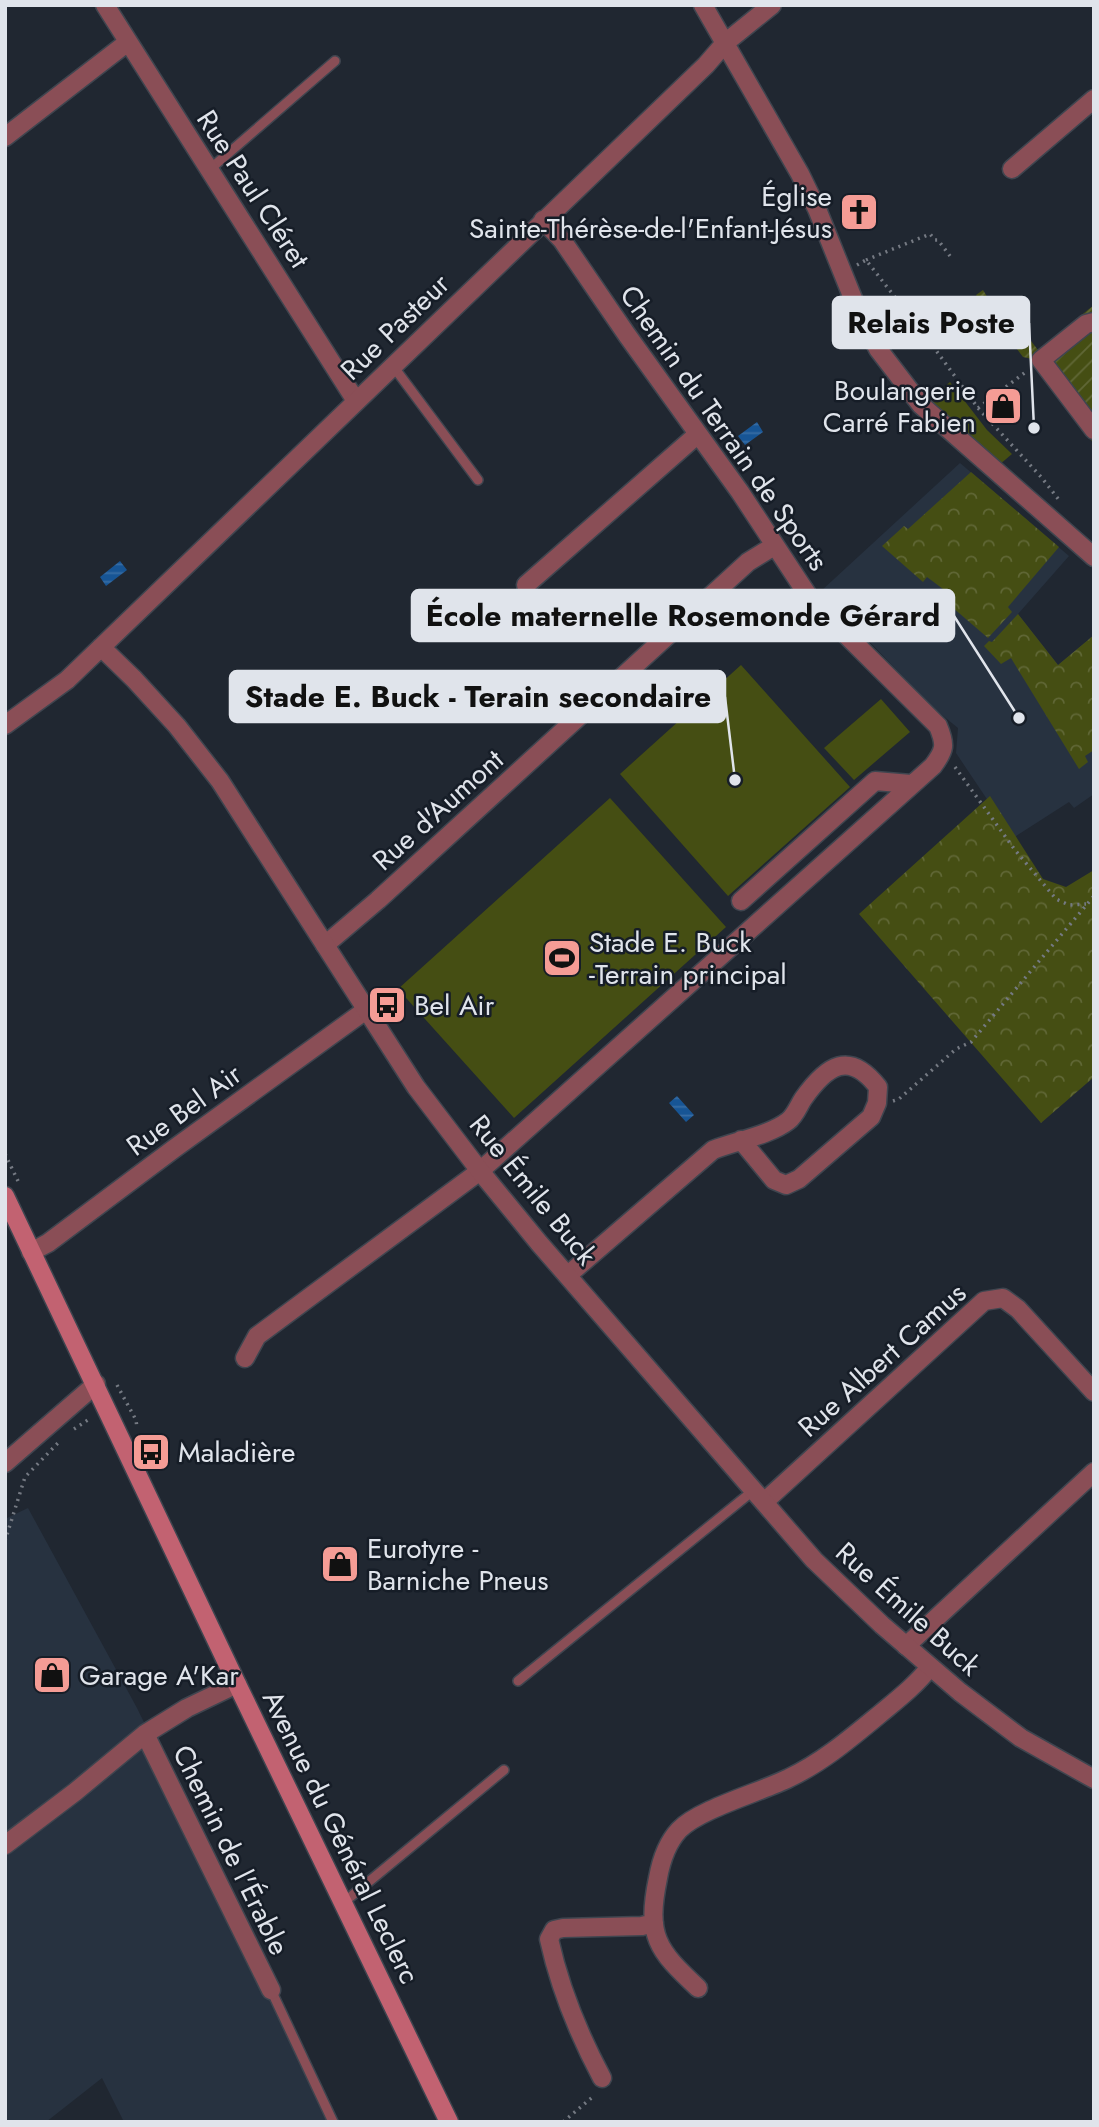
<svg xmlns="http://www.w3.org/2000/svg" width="1099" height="2127" font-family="Jost,sans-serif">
<defs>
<pattern id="forest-crowns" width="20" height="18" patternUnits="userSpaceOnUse" patternTransform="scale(1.75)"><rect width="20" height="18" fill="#454e13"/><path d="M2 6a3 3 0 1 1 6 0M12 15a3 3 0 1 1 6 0" fill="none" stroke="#606736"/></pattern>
<pattern id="garden-furrows" width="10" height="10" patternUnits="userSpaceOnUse" patternTransform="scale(1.75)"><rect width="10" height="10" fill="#454e13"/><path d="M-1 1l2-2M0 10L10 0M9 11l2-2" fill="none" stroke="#606736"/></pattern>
<pattern id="water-rules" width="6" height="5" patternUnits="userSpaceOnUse" patternTransform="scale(1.75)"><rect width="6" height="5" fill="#175595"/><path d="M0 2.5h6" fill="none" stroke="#386da4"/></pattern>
</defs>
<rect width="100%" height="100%" fill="#202731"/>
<path fill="#273240" d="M960 463 1069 556 1018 614 1058 665 1094 635V786L1092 787 1094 794 1074 808 1069 802 1013 838 956 753 958 728 931 706 821 591Z
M28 1508 137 1708 340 2122H124L102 2078 46 2122H5V1519Z"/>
<path fill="#454e13" d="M950 382 987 430 1012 454 999 465 930 406 944 387Z
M741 665 850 787 728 896 620 774Z
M881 699 910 732 854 780 824 748Z
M610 798 726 927 514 1118 398 989Z"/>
<path fill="url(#forest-crowns)" d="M971 472 1059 547 1008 607 1012 612 988 638 945 601 949 597 943 591V589L927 577 923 582 882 546 904 526 908 529Z
M1018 614 1058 665 1094 635V750L1085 756 1088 762 1079 769 1011 658 1001 664 984 646 989 641 992 642Z
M990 796 1043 879 1066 887 1094 870V1077L1041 1123 859 914Z"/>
<path fill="url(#garden-furrows)" d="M983 290 994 308 1011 329 1018 324 1038 350 1094 305V444L1032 359 1023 357 976 295Z"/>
<path fill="url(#water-rules)" d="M757 422 763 432 745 445 738 436Z
M120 561 127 570 106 586 100 577Z
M677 1096 694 1115 686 1122 669 1103Z"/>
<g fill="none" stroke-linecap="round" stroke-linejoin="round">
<defs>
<path id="service" d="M209 170 335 61
M393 366 478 480
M518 1681 754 1490
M343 1903 504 1770
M271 1990 333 2122"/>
<path id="minor" d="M105 5 356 401
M5 137 128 42
M1012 169 1094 99
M1094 322 1086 324 1041 360 1094 430
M526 585 698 434
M741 901 875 781 911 784
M325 945 378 900 748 562 774 546
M31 1252 48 1243 175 1148 366 1010
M568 1275 713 1150C736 1141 770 1135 788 1121 795 1116 799 1105 803 1099 827 1065 849 1050 878 1087L877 1103 871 1117 799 1179 786 1185 774 1180 741 1140
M245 1358 257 1336 480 1171 933 766C945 750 946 745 938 726L811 600 740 492 627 335 562 240 543 220
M5 1463 96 1384
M764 1502 984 1301 1003 1298 1018 1309 1094 1392
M906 1646 1094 1472
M145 1734 271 1990
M5 1845 75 1792 145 1734 187 1708 237 1684
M698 1988C657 1950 646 1936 658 1878 661 1861 667 1843 679 1830 699 1809 761 1792 789 1778 823 1762 852 1737 880 1714 898 1699 916 1685 930 1667
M602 2078C578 2033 560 1989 549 1939L554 1930 563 1928 642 1926 654 1923"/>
<path id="tertiary" d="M703 5 800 174 817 209 856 306 878 349 921 405 1094 557
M101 647 134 679 177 726 220 781 416 1087 480 1171 539 1243 814 1560 882 1625 960 1692 1021 1738 1094 1779
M5 725 67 680 706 65 725 43 772 5"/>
<path id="secondary" d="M5 1196 237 1684 449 2122"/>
</defs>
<use href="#service" stroke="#3f454f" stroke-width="12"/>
<use href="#minor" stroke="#3f454f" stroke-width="21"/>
<use href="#tertiary" stroke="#3f454f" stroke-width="21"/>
<use href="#secondary" stroke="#3f454f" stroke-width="21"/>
<path stroke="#757a83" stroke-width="3.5" stroke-dasharray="2 5" stroke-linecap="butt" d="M866 260 930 234 935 240H938L950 256
M857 265 866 260 927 338 978 408 1042 478 1059 500
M978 408 1027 371
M955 767 1015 850 1056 899 1069 905 1086 904
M893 1101 899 1099 956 1049 971 1042 1094 896
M5 1154 19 1183
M117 1385 136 1420 137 1428
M74 1429 91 1418
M5 1541 25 1477 58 1443
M563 2122 595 2095"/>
<use href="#service" stroke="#8a4e56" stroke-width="9"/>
<use href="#minor" stroke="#8a4e56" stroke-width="18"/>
<use href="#tertiary" stroke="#8a4e56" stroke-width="18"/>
<use href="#secondary" stroke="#c26271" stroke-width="18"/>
</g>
<defs>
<symbol id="church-square" viewBox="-11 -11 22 22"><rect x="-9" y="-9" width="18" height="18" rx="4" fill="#f59c95" stroke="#161d27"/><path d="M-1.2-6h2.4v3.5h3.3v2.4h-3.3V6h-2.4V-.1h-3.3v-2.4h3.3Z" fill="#111"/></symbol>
<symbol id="shop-square" viewBox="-11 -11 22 22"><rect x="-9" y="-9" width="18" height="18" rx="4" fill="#f59c95" stroke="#161d27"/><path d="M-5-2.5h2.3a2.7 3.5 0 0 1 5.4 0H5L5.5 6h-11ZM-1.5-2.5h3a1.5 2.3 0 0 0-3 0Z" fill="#111"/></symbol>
<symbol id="stadium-square" viewBox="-11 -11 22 22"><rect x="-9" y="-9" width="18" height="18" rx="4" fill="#f59c95" stroke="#161d27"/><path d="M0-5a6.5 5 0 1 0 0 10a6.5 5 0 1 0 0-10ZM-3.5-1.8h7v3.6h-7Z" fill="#111"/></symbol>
<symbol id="bus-square" viewBox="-11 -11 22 22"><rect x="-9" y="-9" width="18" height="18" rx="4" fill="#f59c95" stroke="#161d27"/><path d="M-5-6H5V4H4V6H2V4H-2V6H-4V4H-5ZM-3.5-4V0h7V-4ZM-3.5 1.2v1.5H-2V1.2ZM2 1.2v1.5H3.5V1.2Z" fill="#111"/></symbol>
</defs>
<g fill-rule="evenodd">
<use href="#church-square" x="837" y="190" width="44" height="44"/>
<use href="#shop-square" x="981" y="384" width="44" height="44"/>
<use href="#stadium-square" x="540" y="936" width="44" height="44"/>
<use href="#bus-square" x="365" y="983" width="44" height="44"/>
<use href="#bus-square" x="129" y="1430" width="44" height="44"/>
<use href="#shop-square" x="318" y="1542" width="44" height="44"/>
<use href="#shop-square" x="30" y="1653" width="44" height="44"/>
</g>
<g text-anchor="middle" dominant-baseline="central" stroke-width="5" stroke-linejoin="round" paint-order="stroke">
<g font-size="28" fill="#e0e4eb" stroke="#161d27">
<text transform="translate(253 189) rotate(57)">Rue Paul Cléret</text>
<text transform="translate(395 327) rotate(-44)">Rue Pasteur</text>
<text transform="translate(724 428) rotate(55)">Chemin du Terrain de Sports</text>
<text transform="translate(438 810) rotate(-42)">Rue d'Aumont</text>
<text transform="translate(184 1110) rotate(-36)">Rue Bel Air</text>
<text transform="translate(533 1190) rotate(51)">Rue Émile Buck</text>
<text transform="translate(882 1360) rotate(-42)">Rue Albert Camus</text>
<text transform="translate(908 1609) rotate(42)">Rue Émile Buck</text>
<text transform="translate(341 1837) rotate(64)">Avenue du Général Leclerc</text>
<text transform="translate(231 1850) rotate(64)">Chemin de l'Érable</text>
</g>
<g font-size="28" fill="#e0e4eb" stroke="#161d27" text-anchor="start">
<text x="832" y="196" text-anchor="end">Église<tspan x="832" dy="32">Sainte-Thérèse-de-l'Enfant-Jésus</tspan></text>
<text x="976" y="390" text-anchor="end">Boulangerie<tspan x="976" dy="32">Carré Fabien</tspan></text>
<text x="589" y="942">Stade E. Buck<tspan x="589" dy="32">-Terrain principal</tspan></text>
<text x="414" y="1005">Bel Air</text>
<text x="178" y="1452">Maladière</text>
<text x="367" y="1548">Eurotyre -<tspan x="367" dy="32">Barniche Pneus</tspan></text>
<text x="79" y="1675">Garage A'Kar</text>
</g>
</g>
<path fill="none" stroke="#e0e4eb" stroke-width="2.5" d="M1034 428L1029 323M1019 718L954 616M735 780L725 697"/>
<g fill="#e0e4eb" stroke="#161d27" stroke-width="2.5">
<circle cx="1034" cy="428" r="7"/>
<circle cx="1019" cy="718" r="7"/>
<circle cx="735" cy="780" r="7"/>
</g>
<g fill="#e0e4eb" stroke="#e0e4eb" stroke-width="2.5">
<rect x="833" y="297" width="196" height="51" rx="7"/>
<rect x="412" y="590" width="542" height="51" rx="7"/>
<rect x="230" y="671" width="495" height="51" rx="7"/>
</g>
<g font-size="30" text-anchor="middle" font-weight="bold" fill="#111">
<text x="931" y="333">Relais Poste</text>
<text x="683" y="626">École maternelle Rosemonde Gérard</text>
<text x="478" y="707">Stade E. Buck - Terain secondaire</text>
</g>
<rect width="1099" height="2127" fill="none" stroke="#e0e4eb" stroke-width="14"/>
</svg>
